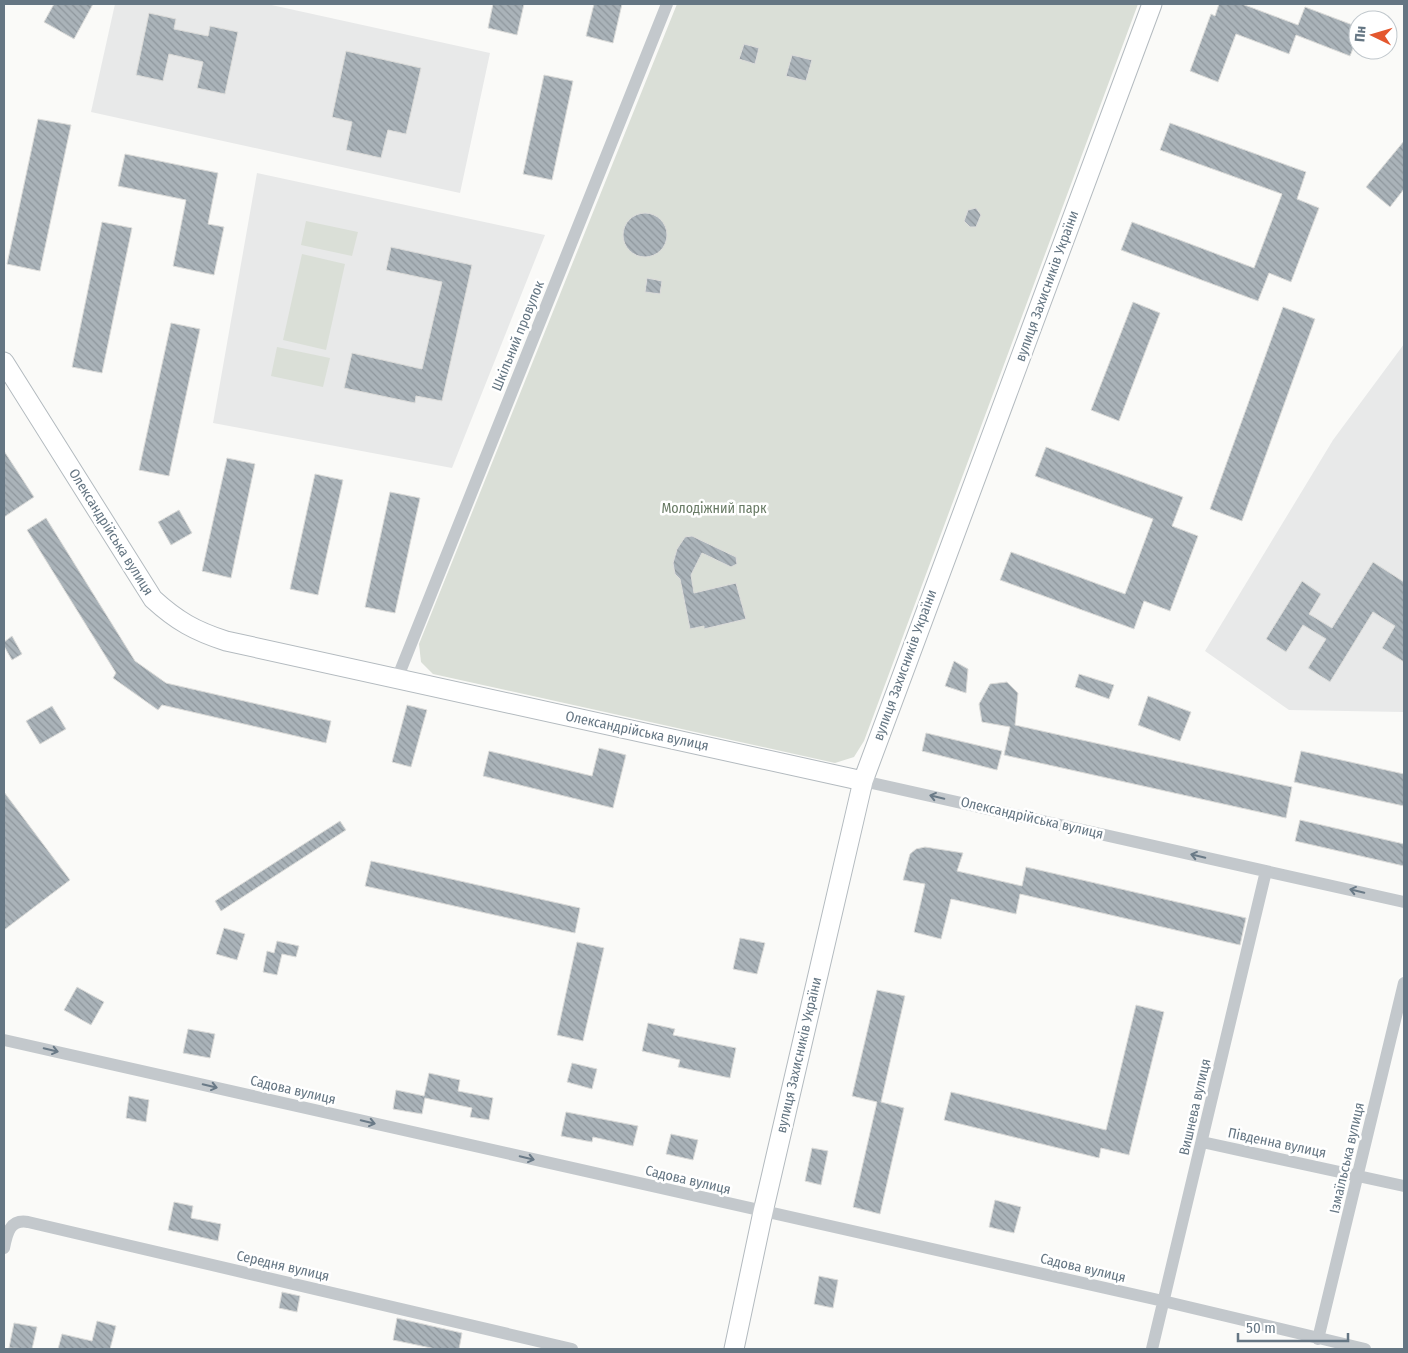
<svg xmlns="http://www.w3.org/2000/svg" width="1408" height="1353" font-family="'Fira Sans Condensed',sans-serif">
<defs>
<pattern id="building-back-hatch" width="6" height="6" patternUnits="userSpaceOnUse" patternTransform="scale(1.25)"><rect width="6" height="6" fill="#aab3b9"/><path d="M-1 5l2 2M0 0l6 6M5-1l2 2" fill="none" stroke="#8e969c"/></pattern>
</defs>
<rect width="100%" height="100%" fill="#fafaf8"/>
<path fill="#e8e9e9" d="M115 4H267L490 53 460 193 91 112Z
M257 173 545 235 452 468 213 423Z
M1404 344V712L1289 710 1205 651 1333 440Z"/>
<path fill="#dadfd7" d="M677 4H1138L864 741 854 757 835 763 433 674 421 662 419 644Z
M306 221 358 232 352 256 301 245Z
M302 254 345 264 326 350 283 340Z
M277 347 330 358 323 387 271 376Z"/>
<path fill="url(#building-back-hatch)" stroke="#dcdcda" d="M54 4H93L74 39 44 22Z
M493 4H524L517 35 488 28Z
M594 4H622L613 43 586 36Z
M1219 4H1242L1298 25 1305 7 1358 27V36L1350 56 1296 35 1289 54 1236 34 1218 82 1190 71 1211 14 1215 16Z
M149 13 176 19 174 29 208 36 210 26 238 32 225 94 197 88 203 62 169 54 163 81 136 75Z
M744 44 759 48 755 64 739 59Z
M346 51 421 68 406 134 388 130 381 158 346 150 352 122 332 117Z
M792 55 812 60 806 81 786 76Z
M544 75 573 81 552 180 523 174Z
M38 119 71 125 40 271 7 264Z
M1170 123 1306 172 1297 199 1319 208 1291 282 1269 273 1258 301 1121 250 1132 222 1254 268 1282 194 1160 150Z
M1404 141V189L1390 207 1366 187Z
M125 154 218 173 208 224 224 227 214 275 173 266 186 200 118 186Z
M976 208 981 215 976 227H970L964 221 968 210Z
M623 235a22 22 0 1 1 44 0a22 22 0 1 1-44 0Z
M102 222 132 228 102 373 72 367Z
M391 247 472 265 442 401 416 396 415 403 344 388 352 353 422 369 442 282 386 270Z
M647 278 662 281 660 294 645 292Z
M1133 302 1160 313 1119 421 1091 410Z
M1283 307 1315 319 1242 521 1210 509Z
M171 323 200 329 169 476 139 470Z
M1046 447 1183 497 1172 526 1198 536 1170 611 1144 601 1134 629 1000 580 1011 552 1125 594 1153 519 1035 476Z
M4 451 34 497 4 517Z
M227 458 255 464 231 578 202 571Z
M315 474 343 480 318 595 290 589Z
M390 492 420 498 395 613 365 607Z
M179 510 192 533 171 545 158 522Z
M46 518 135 661 166 683 331 721 326 743 162 705 158 710 113 678 116 673 27 530Z
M692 536 736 557 737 564 731 567 702 553 691 575 694 593 736 583 746 619 704 629V626L690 629 680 579 675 574 673 563 677 549 685 537Z
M1373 562 1404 582V662L1382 648 1395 626 1373 612 1330 682 1308 668 1326 639 1303 625 1286 652 1266 639 1302 581 1321 594 1309 614 1332 628Z
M12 636 22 654 12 660 4 646V642Z
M954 661 968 669 966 693 945 686Z
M1079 674 1114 685 1109 699 1075 687Z
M1007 682 1018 693 1015 725 1292 787 1286 818 1004 755 1010 727 982 722 979 704 990 684Z
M1148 696 1191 712 1180 741 1138 725Z
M407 705 427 710 411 767 392 762Z
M52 706 66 729 40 744 26 721Z
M926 733 1002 751 997 770 922 751Z
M599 748 626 755 613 808 483 776 489 751 592 776Z
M1301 751 1404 774V806L1294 782Z
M4 792 70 880 4 930Z
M1300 820 1404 844V866L1295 841Z
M340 821 346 830 221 911 215 901Z
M925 847 963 853 957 871 1022 886 1026 867 1246 918 1240 945 1020 894 1016 914 951 899 941 939 914 932 925 884 903 880 910 854 916 849Z
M371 861 580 908 575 933 365 886Z
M224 928 245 934 237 960 216 954Z
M740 938 765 943 757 974 733 969Z
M277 941 299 946 296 957 282 954 277 975 263 972 267 951 274 953Z
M577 942 604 948 583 1041 557 1035Z
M77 987 104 1002 91 1025 64 1010Z
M877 990 905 996 881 1102 904 1108 880 1214 853 1207 877 1102 852 1096Z
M1136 1005 1164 1012 1129 1155 1101 1148 1099 1158 944 1120 951 1092 1106 1130Z
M648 1023 675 1029 673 1035 736 1048 730 1078 678 1067 680 1060 642 1051Z
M188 1029 215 1034 210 1058 183 1053Z
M572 1063 597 1069 592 1089 567 1082Z
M429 1073 460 1080 458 1091 493 1098 489 1120 470 1117 472 1108 425 1098 422 1114 393 1109 396 1090 424 1096Z
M129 1096 149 1100 146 1122 126 1118Z
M566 1112 638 1126 633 1146 593 1137 592 1142 561 1136Z
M671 1134 698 1140 693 1160 666 1154Z
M812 1148 828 1151 821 1185 805 1181Z
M995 1200 1021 1207 1014 1233 989 1227Z
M174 1202 193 1206 191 1218 221 1224 218 1241 168 1230Z
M819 1276 838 1280 833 1308 814 1304Z
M282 1292 300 1296 297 1312 279 1308Z
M397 1318 462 1333 459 1349H436L393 1340Z
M97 1321 116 1326 110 1349H58L62 1334 92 1341Z
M14 1323 37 1327 32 1349 9 1348Z"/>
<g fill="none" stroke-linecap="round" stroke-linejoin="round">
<defs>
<path id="secondary" d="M4 362 153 599C177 621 195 631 226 641L863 781
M734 1349 763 1212 863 781 1152 4"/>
</defs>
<use href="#secondary" stroke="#b3babf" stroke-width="21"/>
<path stroke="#c3c8cc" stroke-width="12" d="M397 679 667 4
M863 781 1404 902
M4 1040 1163 1301 1365 1349
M1202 1142 1404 1186
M4 1248C7 1233 10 1219 28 1222L572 1349
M1318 1339 1404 983
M1152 1349 1266 871"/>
<use href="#secondary" stroke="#fff" stroke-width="19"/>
</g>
<defs><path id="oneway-shaft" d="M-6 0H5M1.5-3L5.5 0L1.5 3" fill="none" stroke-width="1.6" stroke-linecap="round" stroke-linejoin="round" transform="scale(1.25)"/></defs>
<g stroke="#6a7a87">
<use href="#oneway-shaft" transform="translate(937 797) rotate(-167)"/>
<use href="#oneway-shaft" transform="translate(1198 856) rotate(-167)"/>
<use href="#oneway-shaft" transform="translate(1357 891) rotate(-167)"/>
<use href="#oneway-shaft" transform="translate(51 1050) rotate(13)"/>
<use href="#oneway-shaft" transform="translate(210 1086) rotate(13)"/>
<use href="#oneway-shaft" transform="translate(368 1122) rotate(13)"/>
<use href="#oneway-shaft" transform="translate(527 1158) rotate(13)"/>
</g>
<g text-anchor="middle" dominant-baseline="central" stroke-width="5" stroke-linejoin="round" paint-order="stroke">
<g font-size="14" fill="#657683" stroke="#fff">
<text transform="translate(1047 286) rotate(-70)">вулиця Захисників України</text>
<text transform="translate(518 336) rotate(-68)">Шкільний провулок</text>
<text transform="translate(111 532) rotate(58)">Олександрійська вулиця</text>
<text transform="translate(905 665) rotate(-70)">вулиця Захисників України</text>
<text transform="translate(637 731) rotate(12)">Олександрійська вулиця</text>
<text transform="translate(1032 818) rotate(13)">Олександрійська вулиця</text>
<text transform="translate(799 1055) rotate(-77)">вулиця Захисників України</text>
<text transform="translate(293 1090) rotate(13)">Садова вулиця</text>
<text transform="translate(1195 1107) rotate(-77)">Вишнева вулиця</text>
<text transform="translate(1277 1143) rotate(12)">Південна вулиця</text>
<text transform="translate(1347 1158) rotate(-77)">Ізмаїльська вулиця</text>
<text transform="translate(688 1180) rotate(13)">Садова вулиця</text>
<text transform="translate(283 1266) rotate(13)">Середня вулиця</text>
<text transform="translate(1083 1268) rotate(13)">Садова вулиця</text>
</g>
<g font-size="14" fill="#687a64" stroke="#fff">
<text x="714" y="508">Молодіжний парк</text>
</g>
</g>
<rect width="1408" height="1353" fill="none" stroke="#657683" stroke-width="10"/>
<g transform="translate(1373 35) rotate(275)"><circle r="24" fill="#ffffff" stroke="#c1c8cd"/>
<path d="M0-4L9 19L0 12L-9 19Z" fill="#e4572e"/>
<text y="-8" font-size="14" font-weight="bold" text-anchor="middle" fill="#657683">Пн</text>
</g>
<path d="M1238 1333v8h110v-8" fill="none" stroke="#657683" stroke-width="2.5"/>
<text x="1246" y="1333" font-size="15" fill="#657683" stroke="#ffffff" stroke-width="4" paint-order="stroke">50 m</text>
</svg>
